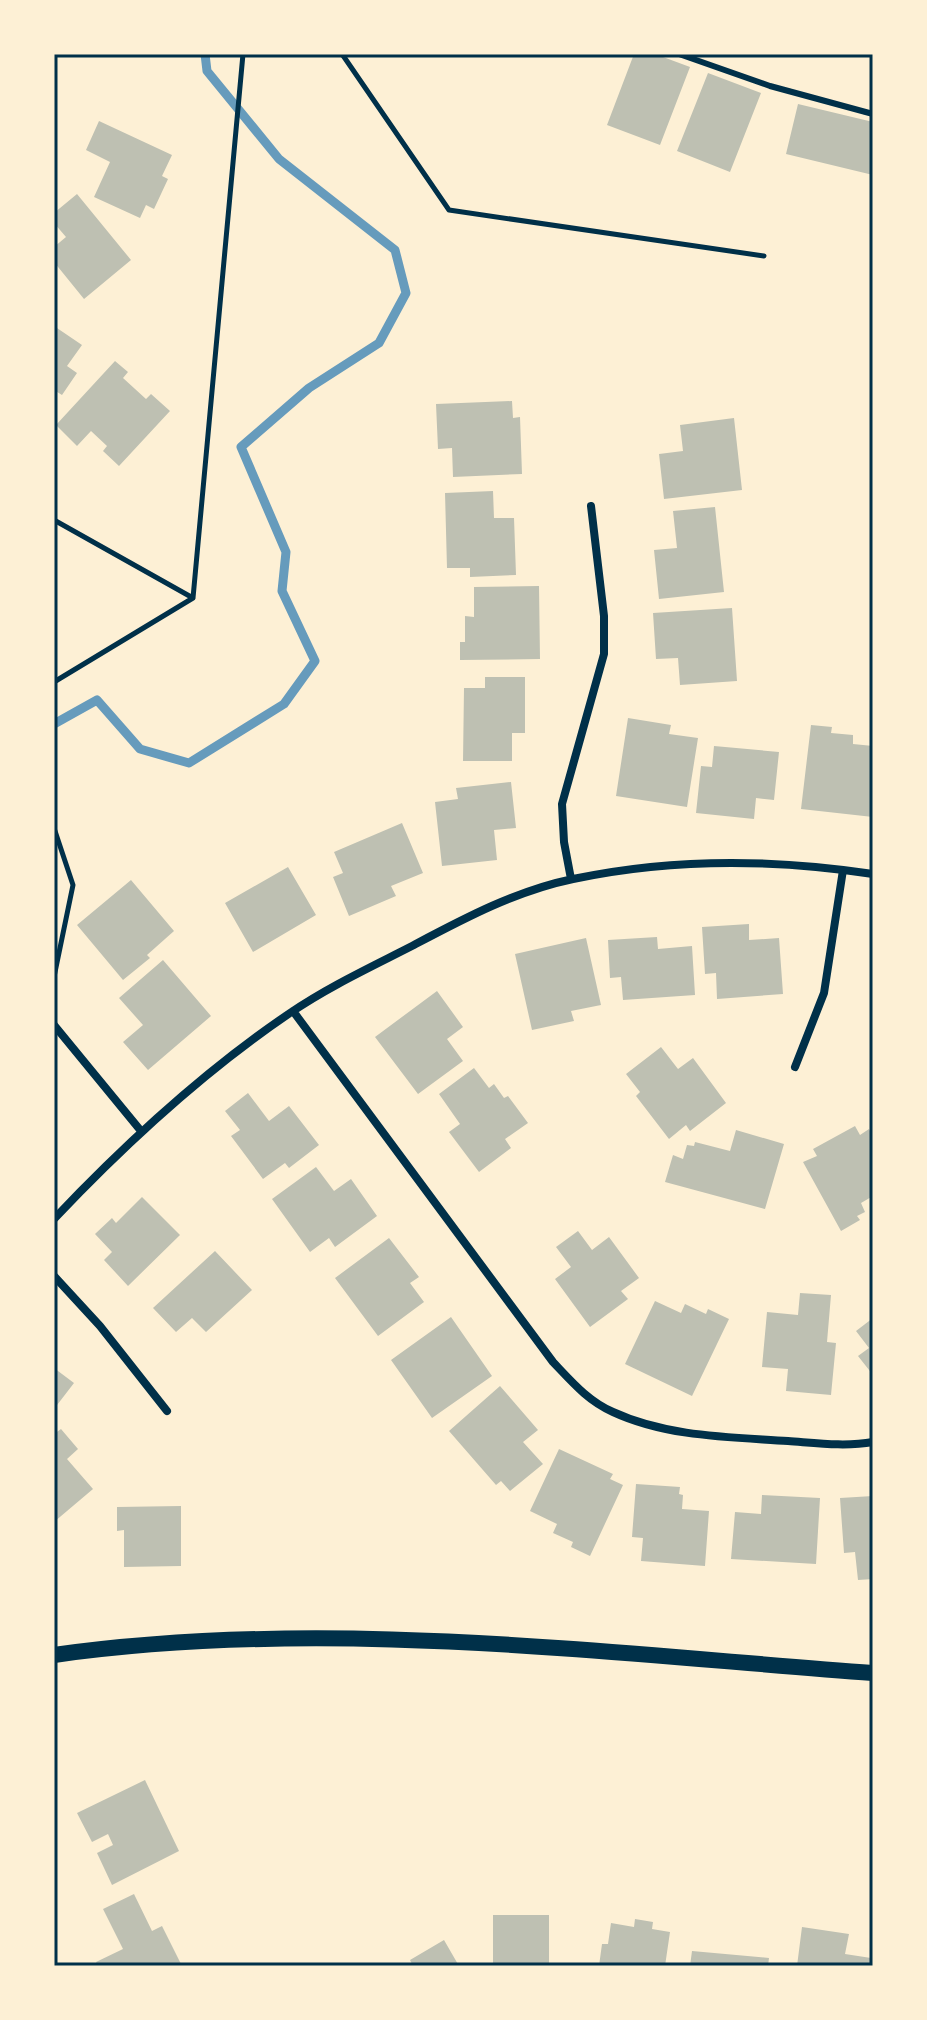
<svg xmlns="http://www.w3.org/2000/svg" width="927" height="2020" font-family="Inter,sans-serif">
<rect width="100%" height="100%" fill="#fdf0d5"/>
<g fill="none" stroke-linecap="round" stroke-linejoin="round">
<path stroke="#669bbc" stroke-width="9" d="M54 724 97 700 140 749 189 763 284 704 315 661 282 591 286 552 241 447 309 388 379 343 406 293 395 250 279 159 207 71 205 54"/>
</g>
<path fill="#bec0b2" d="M634 54H655L690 67 660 145 607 125Z
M708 73 761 93 730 172 677 151Z
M798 104 873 122V175L786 154Z
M99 121 172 155 162 176 168 179 154 209 146 205 140 218 94 197 110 162 86 150Z
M77 194 131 260 84 299 54 262V247L66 237 54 223V213Z
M54 326 82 345 67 366 77 373 62 395 54 390Z
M115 361 128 372 123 378 146 399 151 394 170 411 119 466 103 451 107 446 91 431 77 446 56 425Z
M512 401 513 418 520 417 522 474 453 477 452 448 438 449 436 404Z
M734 418 742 490 664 499 659 454 683 451 680 425Z
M493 491 494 518H514L516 575 470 577V568H447L445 493Z
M715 507 724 592 659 599 654 550 677 548 673 511Z
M539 586 540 659 460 660V642H465V616L474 617V587Z
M732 608 737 681 680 685 678 658 656 659 653 613Z
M485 677H525V733H512V761H463L464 688H485Z
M628 718 671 725 669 734 698 738 687 807 616 796Z
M811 725 832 727 831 733 853 735V744L873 746V817L801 809Z
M714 746 779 752 774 800 756 798 754 819 696 813 701 766 712 767Z
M511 782 516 828 494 830 497 860 442 866 435 802 458 799 456 788Z
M402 823 423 873 391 886 396 896 349 916 333 877 343 873 334 852Z
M288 867 316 915 253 952 225 903Z
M131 880 174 931 147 955 150 958 123 980 77 925Z
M749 924V940L779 938 783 994 717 999 716 973 705 974 702 927Z
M657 937 658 949 692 946 695 995 623 1000 621 977 610 978 608 940Z
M586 938 601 1005 571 1011 574 1021 532 1030 515 954Z
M163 960 211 1016 148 1070 123 1042 143 1025 119 998Z
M437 991 463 1027 447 1039 463 1061 418 1094 375 1037Z
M661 1047 678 1069 693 1058 726 1103 690 1131 686 1125 669 1139 636 1096 640 1092 626 1074Z
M474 1068 489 1088 494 1084 504 1098 508 1096 528 1123 505 1139 511 1148 479 1172 449 1132 460 1124 439 1094Z
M248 1093 269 1121 289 1106 319 1145 289 1168 285 1163 263 1179 231 1136 240 1130 225 1111Z
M855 1126 860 1135 869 1129 873 1137V1196L861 1203 865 1212 857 1216 860 1220 841 1231 803 1162 817 1156 813 1149Z
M736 1130 784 1144 765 1209 665 1182 673 1155 683 1159 687 1145 694 1146 695 1142 730 1151Z
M316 1167 334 1191 351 1179 377 1216 335 1247 329 1238 310 1252 272 1199Z
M142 1197 180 1235 128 1286 104 1260 112 1252 95 1234 112 1218 116 1223Z
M578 1231 592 1250 609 1237 639 1278 621 1291 628 1299 590 1327 555 1279 571 1267 556 1247Z
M389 1238 419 1277 410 1283 424 1302 378 1336 335 1278Z
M215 1251 252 1290 206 1332 192 1318 176 1332 153 1308Z
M800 1293 831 1295 827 1342 836 1343 831 1395 786 1391 788 1369 762 1367 767 1312 798 1315Z
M655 1301 681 1313 685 1304 706 1314 708 1309 729 1319 692 1396 625 1364Z
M451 1317 492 1376 432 1418 391 1360Z
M873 1318V1375L858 1356 869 1348 856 1331Z
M54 1368 74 1383 54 1409Z
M500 1386 538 1430 523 1442 543 1464 510 1491 501 1481 496 1485 449 1431Z
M61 1429 78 1449 67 1459 93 1489 54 1522V1434Z
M559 1449 613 1474 610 1479 623 1485 590 1556 571 1547 573 1542 553 1533 557 1524 530 1511Z
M636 1484 680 1487 679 1494 683 1495 682 1509 709 1511 705 1566 641 1561 643 1538 632 1537Z
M762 1495 820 1498 816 1564 731 1559 735 1512 761 1514Z
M873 1496V1579L858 1580 855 1552 844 1553 840 1498Z
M181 1506V1566L124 1567V1530L117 1531V1507Z
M145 1780 179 1851 112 1885 97 1853 113 1845 108 1834 92 1842 77 1813Z
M134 1894 152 1931 162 1926 182 1966H98L96 1962 123 1949 103 1909Z
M493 1915H549V1966H493Z
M635 1919 653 1922 652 1929 670 1932 665 1966H599L602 1944H608L611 1923 634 1927Z
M802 1927 849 1934 845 1954 871 1958 870 1966H797Z
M444 1940 459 1966H413L410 1960Z
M692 1951 769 1958 768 1966H690Z"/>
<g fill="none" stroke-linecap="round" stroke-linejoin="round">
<path stroke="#003049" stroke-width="5" d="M342 54 449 210 764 256
M54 520 193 598 54 682
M193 598 243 54
M54 828 73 885 54 977"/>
<path stroke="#003049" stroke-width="6" d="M679 54 770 86 873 114"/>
<path stroke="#003049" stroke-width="8" d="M571 879 564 842 562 804 604 654V616L591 506
M293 1011 553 1362C572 1382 588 1401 613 1412 667 1437 730 1437 788 1441 816 1443 845 1447 873 1442
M54 1025 141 1131
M795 1067 824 993 843 870
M54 1219C126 1143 203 1072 290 1013 328 987 371 967 412 946 463 919 515 891 573 879 672 858 774 859 873 874
M54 1276 100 1326 167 1411"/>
<path stroke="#003049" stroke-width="16" d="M54 1655C324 1617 602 1653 873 1673"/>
</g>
<rect width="927" height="2020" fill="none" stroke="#fdf0d5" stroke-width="112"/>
<rect x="56" y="56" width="815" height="1908" fill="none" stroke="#003049" stroke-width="3"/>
</svg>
